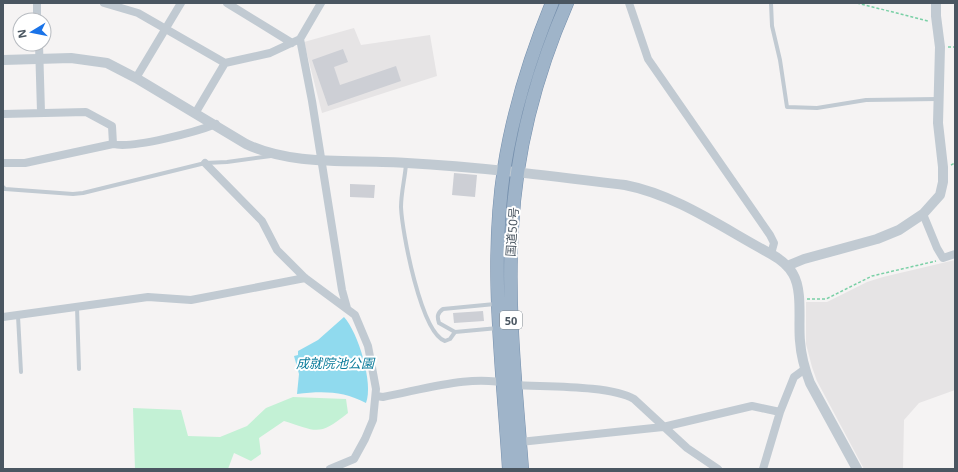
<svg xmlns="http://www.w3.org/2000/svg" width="958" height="472" font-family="'Noto Sans','Noto Sans JP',sans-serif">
<rect width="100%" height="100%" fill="#f5f3f3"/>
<path fill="#e6e4e5" d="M354 28 361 45 430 35 437 76 322 113 304 42Z
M955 260V390L919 403 904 420 903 469H864L817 381 812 367 806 344V302H827L867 282 883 277Z"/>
<path fill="#c3f1d5" d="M293 397 346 399 348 413C319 436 318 432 284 421L259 438 261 454 251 461 234 453 228 469H135L133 408 181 410 188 436 220 437 247 426 266 408Z"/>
<path fill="#90daee" d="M344 317C358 332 374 384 366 403 343 391 323 391 297 394L299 374 294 356 298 355V351L318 340Z"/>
<path fill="#cdcfd5" d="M343 49 348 62 334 67 340 85 396 66 401 81 328 106 312 60Z
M454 173 477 175 475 197 452 195Z
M350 184 375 185 374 198 350 197Z
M483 311 484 321 454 323 453 313Z"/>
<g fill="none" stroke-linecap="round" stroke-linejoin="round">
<defs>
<path id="trunk" d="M509 469C503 370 489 268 504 169 513 111 530 57 552 3
M522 469C516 389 507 308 512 228 516 151 536 74 567 3"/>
</defs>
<use href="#trunk" stroke="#7690ad" stroke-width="14"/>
<path stroke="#7ad0a6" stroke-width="1.5" stroke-dasharray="3 2" stroke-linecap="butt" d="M857 3 928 21
M948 47H955
M951 165 955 163
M807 299H826L872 276 936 261"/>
<path stroke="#c1cad2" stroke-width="4" d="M771 3 772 26 780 60 787 107 817 108 866 100 937 99
M406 164C405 178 401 193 401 207 402 232 421 333 445 341L450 339 455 332 498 328
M3 187 5 189 73 194 83 193 205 163 227 162 271 156
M77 307 79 369
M18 316 21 372
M455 332 439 323C437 317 437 313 443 309L495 304"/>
<path stroke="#c1cad2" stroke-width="8" d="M37 3V20
M104 3 138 13 225 63
M227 3 292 43
M629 3 648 59 770 235 774 243 771 254
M300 39 312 101 342 290 347 308
M39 44 41 112
M136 78 181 3
M196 112 225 63 270 53 300 39 321 3
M3 114 86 112 112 126 113 144
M3 163H25L113 144C132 149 196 132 216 124
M205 163 262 221 277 250 305 278 355 315 368 346 376 389 373 420 365 439 354 459 330 469
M923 214 937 248 943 258 955 254
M3 317 148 297 191 300 305 278
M376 396 383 397C426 389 472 373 515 385 545 387 610 385 634 399L687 448 718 469
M520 442 663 427 752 406 780 412
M763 469 780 412 794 377 805 369"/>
<path stroke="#c1cad2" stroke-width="10" d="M3 60 71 58 107 63 136 78 246 144C294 167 355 159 407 163 480 167 552 176 625 185 677 195 724 229 771 254 780 259 788 265 793 274 803 291 798 322 800 341 801 356 805 370 810 383L857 469
M787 266 804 259 877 239 899 230 923 214 940 195 943 182V167L938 123 940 47 936 16V3"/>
<use href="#trunk" stroke="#9fb4c9" stroke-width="13"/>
</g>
<g text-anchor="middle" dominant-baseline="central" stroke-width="4" stroke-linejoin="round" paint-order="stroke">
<rect fill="#fff" stroke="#808990" stroke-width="1" x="500" y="311" width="22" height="18" rx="3"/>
<g font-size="11" font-weight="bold" fill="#4a5661">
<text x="511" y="320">50</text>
</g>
<g font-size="12" fill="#4a5661" stroke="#fff">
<text transform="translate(512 232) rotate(-86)">国道50号</text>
</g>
<g font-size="13" font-style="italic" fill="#0c7c9b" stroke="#fff">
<text x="335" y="363">成就院池公園</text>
</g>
</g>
<rect width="958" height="472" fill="none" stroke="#4a5661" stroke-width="8"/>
<g transform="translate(32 32) rotate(260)"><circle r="19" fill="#ffffff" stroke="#b7bbc0"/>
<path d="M0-3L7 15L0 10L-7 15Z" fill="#1a73e8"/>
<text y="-6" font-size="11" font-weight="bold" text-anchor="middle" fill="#4a5661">N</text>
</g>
</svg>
